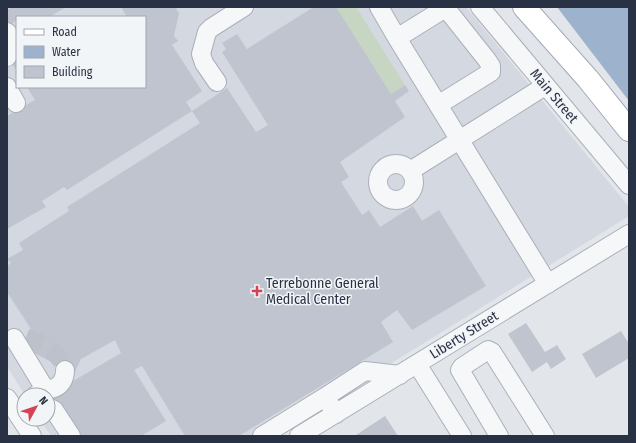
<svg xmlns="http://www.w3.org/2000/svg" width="636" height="443" font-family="'Fira Sans Condensed',sans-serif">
<rect width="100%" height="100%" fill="#e2e6eb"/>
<path fill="#d4d8e0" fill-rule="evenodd" d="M7 7H466L629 207V216L274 436H51L40 419H48V395H25L7 367ZM17 17H145V87H17Z"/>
<path fill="#c7d6c3" d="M335 7H356L405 85 391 94Z"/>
<path fill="#9cb2cd" d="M557 7H627L629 10V101Z"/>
<path fill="#bfc4ce" d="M12 7H66L49 17H25L24 15 22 17H17V20L7 27V10Z
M121 7H179L176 9 179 13 174 36 178 41 172 45 202 91 186 102 192 111 67 190 64 187 42 201 46 207 7 229V116L35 100 27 87H145V17H127Z
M312 7H336L391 94 405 85 409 91 395 101 405 117 340 162 349 177 341 182 362 215 369 210 380 227 413 206 422 221 439 210 486 286 412 330 397 310 381 322 393 342 239 436H185L142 366 134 370 166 421 141 436H78L51 394 121 353 115 340 81 359 74 374 21 346 31 329 7 292V266L11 263 7 259 23 250 19 243 69 211 67 207 200 123 192 111 227 88 256 132 268 125 222 52 226 49 222 43 237 34 247 49 312 8Z
M17 58V71L10 61Z
M526 323 545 352 557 345 566 359 551 369 547 362 532 372 508 334Z
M621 331 629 344V358L596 378 582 354Z
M385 416 398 436H357L356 435Z"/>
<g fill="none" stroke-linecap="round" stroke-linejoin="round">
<path stroke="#bdc2ca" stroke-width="18" stroke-dasharray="18 9" stroke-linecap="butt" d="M26 337C43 344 60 351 65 370"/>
<defs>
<path id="minor" d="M379 7 397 38
M447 7 397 38 548 284
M480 7 629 185
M7 32C12 40 12 50 7 57
M217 82 204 63 201 54 207 32 211 28 244 7
M7 87 16 103
M438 105 491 72V66L487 60 445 7
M378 182a18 18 0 1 1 36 0a18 18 0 1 1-36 0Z
M410 171 545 86
M14 338 45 389
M417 364 462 436
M36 395C38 393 41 391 44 390 48 389 48 390 51 389 61 387 65 379 65 370
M325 397 365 371 400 375
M7 398 32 436
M48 407 54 410 71 436
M262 436 325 397 336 414
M299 436 629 234
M499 436 460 370 462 367 488 350 492 352 545 436"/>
<path id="major" d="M524 7 588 79 629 130"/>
</defs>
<use href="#minor" stroke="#aab0b9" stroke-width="20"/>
<use href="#major" stroke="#a1a9b8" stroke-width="24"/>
<use href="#minor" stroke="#f5f7f9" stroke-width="18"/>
<use href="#major" stroke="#fff" stroke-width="22"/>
</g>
<path fill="#d54254" stroke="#f2f5f8" stroke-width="1.5" d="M255 285h4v4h4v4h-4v4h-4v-4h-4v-4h4z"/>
<g text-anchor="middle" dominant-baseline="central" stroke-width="3" stroke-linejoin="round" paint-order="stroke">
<g font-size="14" fill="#293244" stroke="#f2f5f8">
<text transform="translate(554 96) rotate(50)">Main Street</text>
<text transform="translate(464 335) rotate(-32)">Liberty Street</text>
</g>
<g font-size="14" fill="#293244" stroke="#f2f5f8" text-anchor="start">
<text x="266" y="283">Terrebonne General<tspan x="266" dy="16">Medical Center</tspan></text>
</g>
</g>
<rect width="636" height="443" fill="none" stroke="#293244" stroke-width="16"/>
<rect x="16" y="16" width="130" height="72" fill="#f2f5f8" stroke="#a2a7b0"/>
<rect x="24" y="29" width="20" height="6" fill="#ffffff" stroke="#a2a7b0"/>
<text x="52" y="36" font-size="12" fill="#293244">Road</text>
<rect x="24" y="46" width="20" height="12" fill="#9cb2cd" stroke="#a2a7b0"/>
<text x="52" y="56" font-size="12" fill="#293244">Water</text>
<rect x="24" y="66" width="20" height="12" fill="#bfc4ce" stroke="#a2a7b0"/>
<text x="52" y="76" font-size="12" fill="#293244">Building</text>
<g transform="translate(36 407) rotate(50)"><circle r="19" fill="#f2f5f8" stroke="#a2a7b0"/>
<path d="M0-3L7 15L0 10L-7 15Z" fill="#d54254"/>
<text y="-6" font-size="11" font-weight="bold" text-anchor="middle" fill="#293244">N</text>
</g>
</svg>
